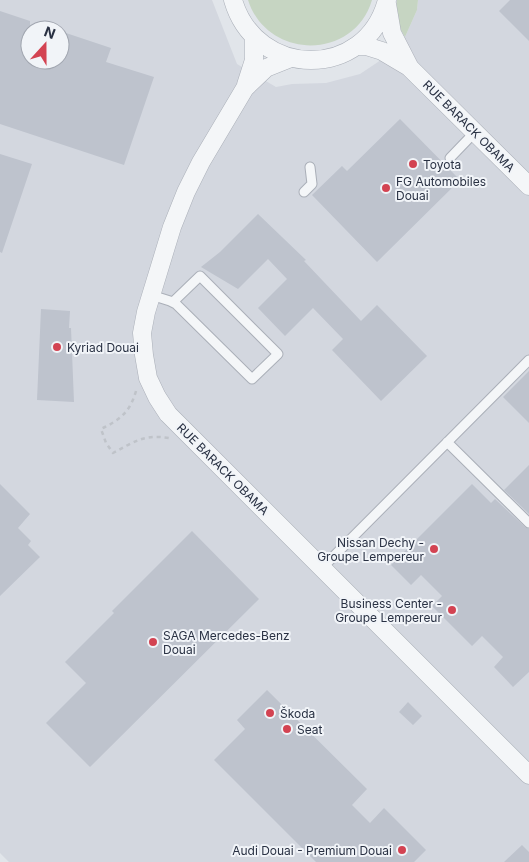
<svg xmlns="http://www.w3.org/2000/svg" width="529" height="862" font-family="Inter,sans-serif">
<rect width="100%" height="100%" fill="#e1e5ea"/>
<path fill="#d3d7df" fill-rule="evenodd" d="M0 0H212L237 64 276 87 292 84 326 83 360 74 378 62 405 37 417 10 418 0H529V862H9L0 853ZM30 30H60V60H30Z"/>
<path fill="#c6d5c2" d="M248 0H372C354 61 267 60 248 0Z
M397 0H418L417 10 405 37 394 18Z"/>
<path fill="#bec3cd" d="M510 0H529V41L499 11Z
M0 11 30 21V60H60V31L111 48 106 62 154 77 124 165 0 124Z
M400 119 460 180 377 262 312 195 342 166 347 171Z
M0 154 32 164 2 253 0 252Z
M258 214 306 260 304 261 361 321 377 305 427 356 381 401 332 350 343 339 313 308 285 336 258 308 287 279 268 259 238 289 201 267 220 252Z
M41 309 70 311 69 328H71L74 402 37 400Z
M529 371V423L503 397Z
M529 465V514L504 490Z
M0 484 30 514 18 528 31 541 28 545 40 557 0 596Z
M472 484 491 503 495 499 525 527 529 529V672L513 687 494 667 503 657 482 636 472 646 432 606 442 596 421 575 411 585 391 565Z
M192 531 259 599 90 767 46 723 86 683 65 662 114 613 112 611Z
M267 690 367 789 352 805 370 823 384 808 426 850 414 862H316L214 760 245 729 237 720Z
M408 702 422 716 413 725 399 712Z
M522 845 529 852V862H504Z"/>
<g fill="none" stroke-linecap="round" stroke-linejoin="round">
<defs>
<path id="service" d="M450 158 475 132
M304 192 312 184 310 167
M151 295 170 301 176 304 252 379 278 354 200 276 173 302
M447 442 529 523
M322 568 529 360"/>
<path id="minor" d="M233 0C256 79 366 81 387 0
M387 4 392 33 409 66
M356 46H366L382 51 409 67 529 186
M291 58 266 68 245 88 201 162 186 192 172 227 146 312 142 333 144 355 148 378 157 397 168 414 529 775
M246 85 254 60V37"/>
</defs>
<use href="#service" stroke="#aaafb8" stroke-width="11"/>
<use href="#minor" stroke="#aaafb8" stroke-width="19"/>
<path stroke="#bfc3c9" stroke-width="2.5" stroke-dasharray="4 4" stroke-linecap="butt" d="M136 391C130 412 120 420 101 429L106 443 113 453C134 442 143 434 169 438"/>
<use href="#service" stroke="#f4f6f8" stroke-width="9"/>
<use href="#minor" stroke="#f4f6f8" stroke-width="18"/>
</g>
<g fill="#d34352" stroke="#f1f4f8" stroke-width="2">
<circle cx="413" cy="164" r="5"/>
<circle cx="386" cy="188" r="5"/>
<circle cx="57" cy="347" r="5"/>
<circle cx="434" cy="549" r="5"/>
<circle cx="452" cy="610" r="5"/>
<circle cx="153" cy="642" r="5"/>
<circle cx="270" cy="713" r="5"/>
<circle cx="287" cy="729" r="5"/>
<circle cx="402" cy="850" r="5"/>
</g>
<g text-anchor="middle" dominant-baseline="central" stroke-width="4" stroke-linejoin="round" paint-order="stroke">
<g font-size="12" fill="#293143" stroke="#f1f4f8">
<text transform="translate(469 126) rotate(45)">RUE BARACK OBAMA</text>
<text transform="translate(223 469) rotate(45)">RUE BARACK OBAMA</text>
</g>
<g font-size="12" fill="#293143" stroke="#f1f4f8" text-anchor="start">
<text x="423" y="164">Toyota</text>
<text x="396" y="181">FG Automobiles<tspan x="396" dy="14">Douai</tspan></text>
<text x="67" y="347">Kyriad Douai</text>
<text x="424" y="542" text-anchor="end">Nissan Dechy -<tspan x="424" dy="14">Groupe Lempereur</tspan></text>
<text x="442" y="603" text-anchor="end">Business Center -<tspan x="442" dy="14">Groupe Lempereur</tspan></text>
<text x="163" y="635">SAGA Mercedes-Benz<tspan x="163" dy="14">Douai</tspan></text>
<text x="280" y="713">Škoda</text>
<text x="297" y="729">Seat</text>
<text x="392" y="850" text-anchor="end">Audi Douai - Premium Douai</text>
</g>
</g>
<g transform="translate(45 45) rotate(21)"><circle r="24" fill="#f1f4f8" stroke="#a1a6b0"/>
<path d="M0-4L9 19L0 12L-9 19Z" fill="#d34352"/>
<text y="-8" font-size="14" font-weight="bold" text-anchor="middle" fill="#293143">N</text>
</g>
</svg>
